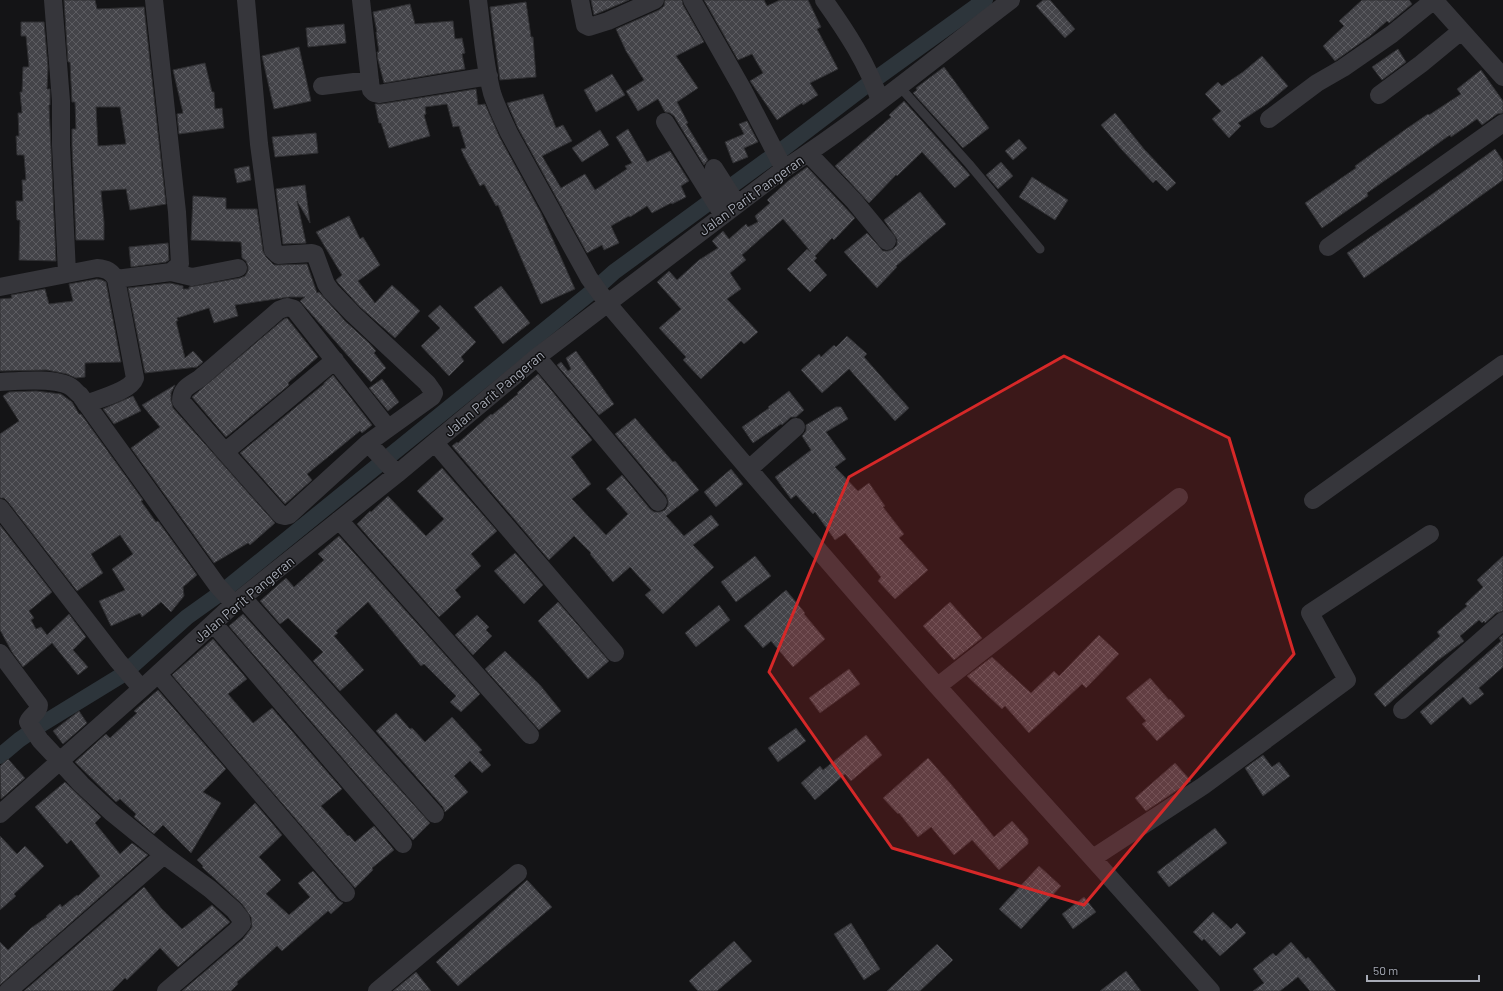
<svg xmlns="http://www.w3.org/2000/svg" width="1503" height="991" font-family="Barlow,sans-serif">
<defs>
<pattern id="building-cross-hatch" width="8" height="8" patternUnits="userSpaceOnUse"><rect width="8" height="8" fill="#444449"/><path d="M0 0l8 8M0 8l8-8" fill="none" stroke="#5c5c61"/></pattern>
</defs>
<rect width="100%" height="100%" fill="#141416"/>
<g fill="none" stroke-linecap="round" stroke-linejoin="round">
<path stroke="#2d353b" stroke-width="16" d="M0 756 19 740 42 724 122 675 187 617 222 592 594 290 614 272 767 160 783 149 863 88 985 0"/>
</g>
<path fill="url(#building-cross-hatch)" stroke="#2f2f32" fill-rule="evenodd" d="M64 0H95L97 9 144 7 166 204 130 210 126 189 101 191 104 222V240H76L72 145V129H76L75 102H72L70 62H68ZM96 107H120L126 144 98 146Z
M591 0H629L594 15Z
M665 0H682L683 5 704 42 676 56 698 88 677 102 688 123 686 124 708 160 704 165 674 116 670 113 665 112 658 99 638 111 626 91 644 80 626 51 616 29 659 10 664 6Z
M704 0H764L767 6 780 0H808L821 27 817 29 838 69 810 83 818 95 803 105 802 103 777 120 750 81 763 73 752 54 738 60Z
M1043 0H1050L1075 29 1065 38 1036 6Z
M1362 0H1409L1412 4 1389 23 1387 21 1370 36 1335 61 1323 46 1344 26 1339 21Z
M526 2 531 37H533L536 77 500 80 490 7Z
M410 4 415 24 453 21 455 39 462 38 465 53 462 54 465 69 384 83 378 60 377 52H379L376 32H377L373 12Z
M21 22H44L48 67 47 89H50V105H49L56 261 19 260 20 220H17L16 201H23L22 180H26L24 155H17L16 136H19L18 113H22L20 92H22L23 67H29L26 36H21Z
M344 24 346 43 308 47 306 28Z
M299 47 311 101 274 109 262 56Z
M1398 49 1406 62 1382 80 1372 67Z
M1262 56 1288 86 1268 103 1238 123 1241 126 1229 138 1212 119 1221 111 1205 94 1218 82 1222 86 1243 72Z
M205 63 212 92H214L215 109 222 108 224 128 179 134 177 114 183 113 173 70Z
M944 67 989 128 963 148 913 93 917 90 916 88Z
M1481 70 1503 101V113L1497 114 1482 125 1477 119 1451 137 1450 135 1367 193 1368 196 1322 228 1305 203 1356 168 1355 166 1406 129 1428 114 1429 115 1461 94 1457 89Z
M612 74 625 95 596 112 584 90Z
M476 89 478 105 485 104 500 138 541 213 575 289 541 304 498 205 496 206 484 184 480 186 464 156 461 149 466 148 459 126 453 127 447 104 425 107 426 114 424 115 430 136 389 148 381 123H379L375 104H381Z
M543 94 556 128 563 125 572 141 542 156 561 188 585 174 595 190 627 169 625 166 632 163 616 137 628 129 647 162 670 151 689 181 681 186 686 197 672 204 671 203 652 213 647 206 630 217 629 216 611 226 619 243 604 250 602 245 587 253 518 128 507 103Z
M904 101 970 175 955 188 922 152 897 176 896 175 869 203 835 166 891 117 889 115Z
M1115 113 1144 149 1176 183 1167 191 1156 180 1153 183 1122 150 1101 125Z
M747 121 758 142 744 148 748 157 733 163 725 142 744 134 739 124Z
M600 130 609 145 582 162 572 148Z
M316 133 318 153 275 157 272 137Z
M1019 139 1027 148 1013 160 1005 151Z
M1495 149 1503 161V180L1437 227 1364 278 1347 253 1424 200Z
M1001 162 1013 176 998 189 986 175Z
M249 166 251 180 237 183 234 169Z
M807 167 855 218 834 240 832 238 815 256 817 258 814 261 827 275 810 292 787 269 807 249 811 252 783 219 742 255 746 260 730 273 741 289 727 299 758 332 744 344 741 341 701 379 683 360 686 357 659 328 681 309 657 282 669 271 677 280 699 260 718 248 712 241 723 231 729 239 746 224 748 227 758 222 755 216 770 203 767 200 788 181Z
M1032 177 1068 200 1055 220 1019 197Z
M305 185 310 223 297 201 306 243 283 244 276 189Z
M920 192 946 224 896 266 897 267 877 288 844 252 867 233 883 251H888L893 249 897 245V239L884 220Z
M193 196 226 198V209H257L263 251 266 257 274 265H278L307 264 317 293 319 292 345 321 369 343 376 351 374 353 386 368 371 382 300 301 305 297H289L235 305 238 316 214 323 209 308 177 318 178 321H176L185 358 193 351 203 362 197 367 145 373 128 288 170 283 183 286V289H189V287L240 278 245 276 248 271V266L246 261 242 258 241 242 191 240Z
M349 216 360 239 363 237 380 265 358 281 375 303 392 285 420 311 395 338 360 307 339 284 336 280 342 275 316 232Z
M168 243 169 260 166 262 131 267 129 247Z
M97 279 102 280 106 282 121 362 85 363V377L76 378 67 374 47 370 0 371V299L12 298 11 295 45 289 49 304 73 301 69 284Z
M501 286 530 323 503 344 474 307Z
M440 305 476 342 461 357 464 361 449 376 421 346 440 328 428 316Z
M287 318 318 357 290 381 288 383 289 385 226 437 192 397 284 319Z
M847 336 867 354 864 357 909 408 895 421 849 369 822 393 801 370 819 354 821 357 834 345 836 347Z
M576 351 614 404 599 415 557 365 561 362 568 371 571 369 566 358Z
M538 374 592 440 571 457 591 484 572 499 606 535 628 514 606 489 622 475 650 509 654 512H660L665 510 668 505V500L666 495 615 434 635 418 673 462 675 461 699 490 666 516 684 536 711 515 719 525 693 545 714 567 663 614 645 595 651 590 630 567 613 582 590 554 591 553 574 536 549 560 452 446 457 442 458 443 491 414 492 415 518 394 517 393Z
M333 375 372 425 362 433 360 431 307 474 312 480 285 504 240 453 324 384V383Z
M382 379 399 402 388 411 369 388Z
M175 385 171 393V400L173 408 275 523 250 545 248 543 214 563 131 448 160 427 142 405Z
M36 391 61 394 72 402 79 414H81L143 500 141 501 156 522 158 521 197 575 183 587 184 596 171 612 161 602 142 617 140 613 111 626 99 601 125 590 112 569 133 554 120 535 91 554 103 573 77 591 8 502 4 498H0V434L19 421 3 396 9 392Z
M789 391 804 410 796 417H791L782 425 781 424 753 443 742 427 769 408 768 407Z
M133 396 141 411 114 424 103 409Z
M836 407H841L848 419 826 432 846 459 835 467 858 491 869 483 885 506 883 507 904 534 899 538 928 570 895 599 878 581 881 577 845 533 835 540 815 512 813 514 796 495 791 499 775 477 811 450 802 436 806 431V425Z
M442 468 497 531 471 554 481 566 455 590 461 597 439 617 357 524 370 511 371 512 388 496 426 536 444 519 417 491Z
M731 469 743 484 716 507 704 492Z
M0 525 52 592 29 611 34 618 31 620 36 629 41 627 47 635 69 614 86 637 73 650 88 667 78 675 52 643 23 667 12 652 0 630Z
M339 536 480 694 461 712 450 702 456 696 424 664 421 666 368 602 336 631 338 633 334 636 364 670 340 691 313 661 323 652 288 618 280 624 260 601 286 578 294 587 324 560 318 554Z
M515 553 543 585 524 604 494 571Z
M755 556 771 576 736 602 721 582Z
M1503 556V611L1496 613 1485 623 1484 621 1482 623 1479 620 1460 636 1464 641 1437 661 1385 707 1374 694 1440 636 1437 632 1467 606 1465 604 1483 587 1477 580Z
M786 590 805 613 804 614 825 639 793 667 771 641 763 648 744 626Z
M558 602 609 661 588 679 538 621Z
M950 602 982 638 954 660 923 626Z
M719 605 730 620 696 647 685 633Z
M243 614 430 823 413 840 229 626Z
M477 615 489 627 486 630 492 636 473 655 455 635Z
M1099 635 1119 654 1086 688 1082 684 1029 733 1005 706 1002 709 967 676 992 657 1031 693 1054 671 1059 676Z
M1503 635V667L1479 688 1484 694 1470 705 1463 697 1431 725 1420 712 1501 641 1499 638Z
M213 639 247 679 228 694 253 723 272 708 342 789 321 806 348 836 349 835 355 842 374 826 394 850 372 868 373 870 355 888 172 675Z
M505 651 540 685 561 711 539 730 485 669Z
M849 669 860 684 820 713 809 698Z
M1150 678 1169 700 1170 699 1185 716 1157 741 1142 724 1146 721 1126 698Z
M158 690 226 769 203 792 221 803 191 853 163 825 154 834 134 817 136 814 120 799 116 802 75 762 106 734 110 738 137 713 134 711Z
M79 711 87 723 63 744 53 731Z
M396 713 410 729 412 728 425 742 452 717 482 750 479 752 491 765 482 773 470 761 454 776 468 792 445 812 443 807 376 731Z
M796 728 806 741 778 762 768 748Z
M866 735 882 755 851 781 845 774 815 800 801 783 820 766 823 770Z
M1263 755 1272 767 1279 762 1290 776 1263 796 1245 768Z
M928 758 950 783 994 837 1012 821 1028 839V844L999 870 972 840 954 855 931 827 918 837 899 813 898 814 883 798Z
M8 759 25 778 1 799 0 766Z
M1175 763 1191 781 1146 811 1135 798Z
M65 782 101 817 95 823 120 854 132 843 148 855 0 985V942L8 950 31 928 47 917 46 916 60 904 62 907 77 895 78 896 100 876 71 840 67 844 35 807Z
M255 803 282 835 259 857 281 880 266 894 289 915 310 897 298 883 313 871 338 900 343 903 331 914 328 911 282 951 277 946 237 982 238 984 231 991H182L243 939 252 927 251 917 242 904 202 867 203 866 197 860Z
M1215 828 1227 843 1169 887 1157 872Z
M0 836 17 854 25 846 44 866 14 894 16 896 0 910Z
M1039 866 1061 886 1021 929 999 909Z
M527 880 552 907 458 986 436 962Z
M144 887 161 908 182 929 212 905 230 922 178 967 160 948 127 980 125 978 112 991H24Z
M1084 897 1096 912 1073 929 1062 914Z
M1213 912 1231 929 1237 923 1246 933 1220 956 1204 939 1202 941 1193 932Z
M851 923 880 969 864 980 834 934Z
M734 941 752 961 717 991H698L689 981Z
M1291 942 1306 959 1308 957 1336 991H1310L1298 977 1280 991H1253L1264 983 1253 969 1273 953 1276 956Z
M937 944 953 960 920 991H887Z
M1126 971 1141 991H1100Z
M416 972 431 991H393Z"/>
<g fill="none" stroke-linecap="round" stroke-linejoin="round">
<path stroke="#36363b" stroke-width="9" d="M899 86 969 164 1040 249"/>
<path stroke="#36363b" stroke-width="18" d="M53 0 61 101V145L67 273
M246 0 259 144 273 250 278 255 312 253 315 254 326 284 331 291 353 314 427 383 434 393 432 397 368 443 289 515 285 516 281 515 225 452 181 401C181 388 190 385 199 379L279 310 287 307 294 309 388 428
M361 0 371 90 374 93 379 94 489 76
M478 0C482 30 484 63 492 93 496 106 503 120 509 133L589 278 608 304C717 432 826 561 938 687 1029 788 1121 889 1211 991
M580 0 585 25 589 27 608 21 655 0
M692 0 743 90 784 169
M824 0C846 31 868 64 880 101
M1434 0 1503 77
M322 86 370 80
M1379 95 1421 64 1461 31
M1269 119 1317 83 1343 68 1392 34 1434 0
M665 122 723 215
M808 153 854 201 887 241
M714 168 737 204
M1328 247 1503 123
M171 272 192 277 238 268
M116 279 171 272 180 264 177 212 154 0
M0 287 97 268C107 269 111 271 116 279L135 378C131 391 98 399 86 404
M537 357 658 502
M0 382C18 381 56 377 71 387 74 389 77 393 80 395L217 585 234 604
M368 443 397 474
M435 443 615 653
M225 452 335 360
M749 469 796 427
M1313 500 1503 364
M0 508 118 661 141 688
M339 520 530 735
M243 598 435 814
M213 623 403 844
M0 653 39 705C39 713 31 715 28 722L40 740 81 784 111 812 164 855 210 889 234 910 241 919 242 924 236 931 166 991
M158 674 346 893
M938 686 1179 497
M1402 710 1503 621
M0 814 148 683 234 604 397 474 537 357 784 169C863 118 936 57 1011 0
M1093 858 1203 786 1347 680 1310 613 1430 534
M8 991 164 855
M377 991 518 873"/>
</g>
<path fill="#d62828" fill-opacity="0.2" stroke="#d62828" stroke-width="3" stroke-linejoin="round" d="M1064 356 1229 438 1294 654 1084 905 892 848 769 672 849 477Z"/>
<g text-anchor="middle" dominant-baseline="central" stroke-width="3" stroke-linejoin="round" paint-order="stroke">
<g font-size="14" fill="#a7abb6" stroke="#0f0f11">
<text transform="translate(751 195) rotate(-36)">Jalan Parit Pangeran</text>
<text transform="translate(494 393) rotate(-40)">Jalan Parit Pangeran</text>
<text transform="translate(244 599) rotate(-40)">Jalan Parit Pangeran</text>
</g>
</g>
<path d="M1367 975v6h112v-6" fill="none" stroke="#a7abb6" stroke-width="2"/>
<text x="1373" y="975" font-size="12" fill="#a7abb6" stroke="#0f0f11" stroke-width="3" paint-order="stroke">50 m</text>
</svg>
